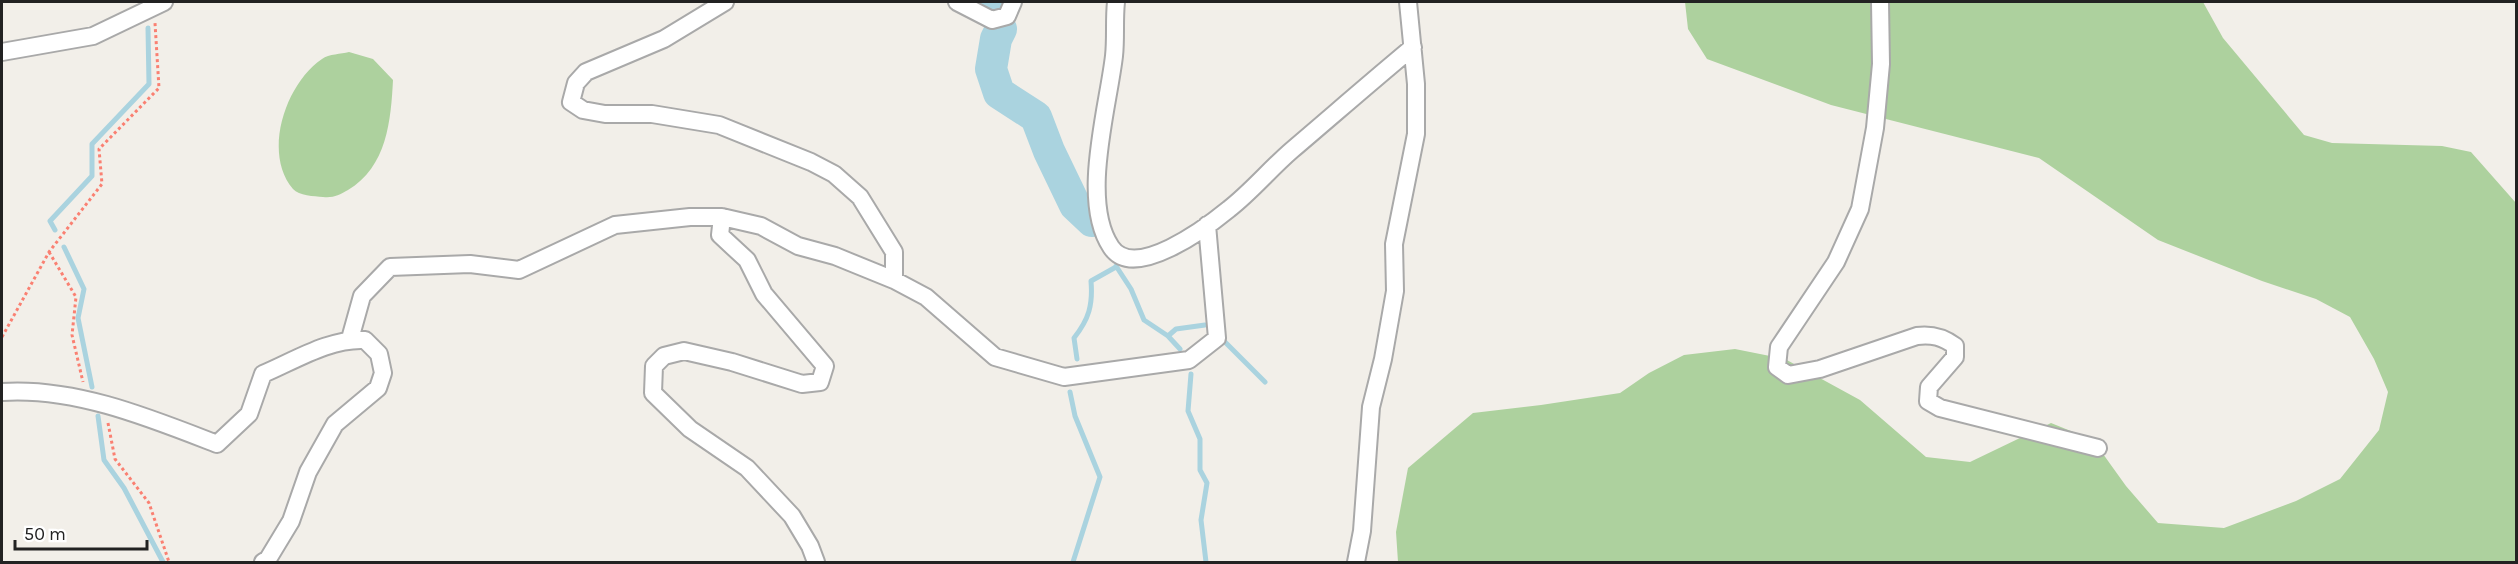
<svg xmlns="http://www.w3.org/2000/svg" width="2518" height="564" font-family="Karla,sans-serif">
<rect width="100%" height="100%" fill="#f2efe9"/>
<path fill="#add19e" d="M1685 2H2203L2223 38 2304 135 2332 143 2442 146 2471 152 2516 203V562H1398L1396 532 1408 468 1473 413 1541 405 1620 393 1649 373 1684 355 1735 349 1785 359 1860 400 1926 457 1970 462 2051 423 2093 440 2126 486 2158 523 2224 528 2296 501 2340 479 2379 430 2388 392 2374 359 2350 317 2316 299 2262 281 2158 240 2039 158 1831 105 1707 59 1688 29Z
M349 52 373 59 393 80C391 120 387 167 348 190 339 195 334 198 323 197 314 196 299 196 293 189 262 153 286 83 322 59 329 54 341 54 349 52Z"/>
<g fill="none" stroke-linecap="round" stroke-linejoin="round">
<path stroke="#aad3df" stroke-width="5" d="M55 230 50 221 92 176V144L149 84 148 28
M64 247 84 289 78 318 92 387
M1116 266 1131 289 1144 320 1168 336 1180 349
M1168 336 1176 329 1205 325
M1225 342 1265 382
M1077 359 1074 338C1089 319 1093 305 1091 281L1116 267
M1191 374 1188 411 1200 439V470L1207 483 1201 520 1206 562
M1070 392 1075 416 1100 477 1073 562
M98 416 104 460 124 488 163 562"/>
<path stroke="#aad3df" stroke-width="32" d="M985 2 988 5
M1001 29 996 39 991 69 999 93 1036 117 1049 151 1075 205 1092 221"/>
<defs>
<path id="street" d="M725 2 664 39 586 72 576 83 571 102 583 110 605 114H652L719 125 811 162 834 174 860 197 894 252V280L835 256 798 246 761 226 722 217 720 235 747 260 764 294 825 366 820 382 802 384 732 362 684 351 664 356 654 366 653 393 690 429 747 468 792 516 810 546 816 562
M957 2 992 20 1007 16 1013 2
M1116 2C1114 20 1116 38 1114 56 1108 108 1080 201 1111 247 1134 282 1207 227 1229 209 1251 192 1270 169 1292 150 1332 116 1372 81 1413 47
M1880 2 1881 64 1875 128 1860 209 1836 262 1779 347 1777 367 1788 375 1820 369 1917 336C1932 334 1943 337 1955 346V357L1929 387 1928 401 1940 408 2098 448
M2 52 93 36 164 2
M894 280 926 297 995 357 1064 377 1189 360 1217 338 1207 225
M350 339 362 296 390 267 470 264 519 270 615 225 690 217H722
M2 392C75 387 150 418 217 444L249 414 263 374C294 361 330 338 365 340L379 354 383 373 378 388 335 424 308 472 291 521 268 559 263 562
M1356 562 1362 531 1371 407 1383 359 1395 291 1394 244 1416 134V84L1408 2"/>
</defs>
<use href="#street" stroke="#a9a9a9" stroke-width="20"/>
<path stroke="#fa8072" stroke-width="3" stroke-dasharray="3 3" stroke-linecap="butt" d="M49 252 76 297 72 335 83 382
M2 337 49 252 102 184 99 149 159 88 155 23
M108 423 115 459 149 503 169 562"/>
<use href="#street" stroke="#fff" stroke-width="16"/>
</g>
<rect width="2518" height="564" fill="none" stroke="#222222" stroke-width="6"/>
<path d="M15 540v9h132v-9" fill="none" stroke="#222222" stroke-width="3"/>
<text x="24" y="540" font-size="18" fill="#222222" stroke="#ffffff" stroke-width="4.5" paint-order="stroke">50 m</text>
</svg>
